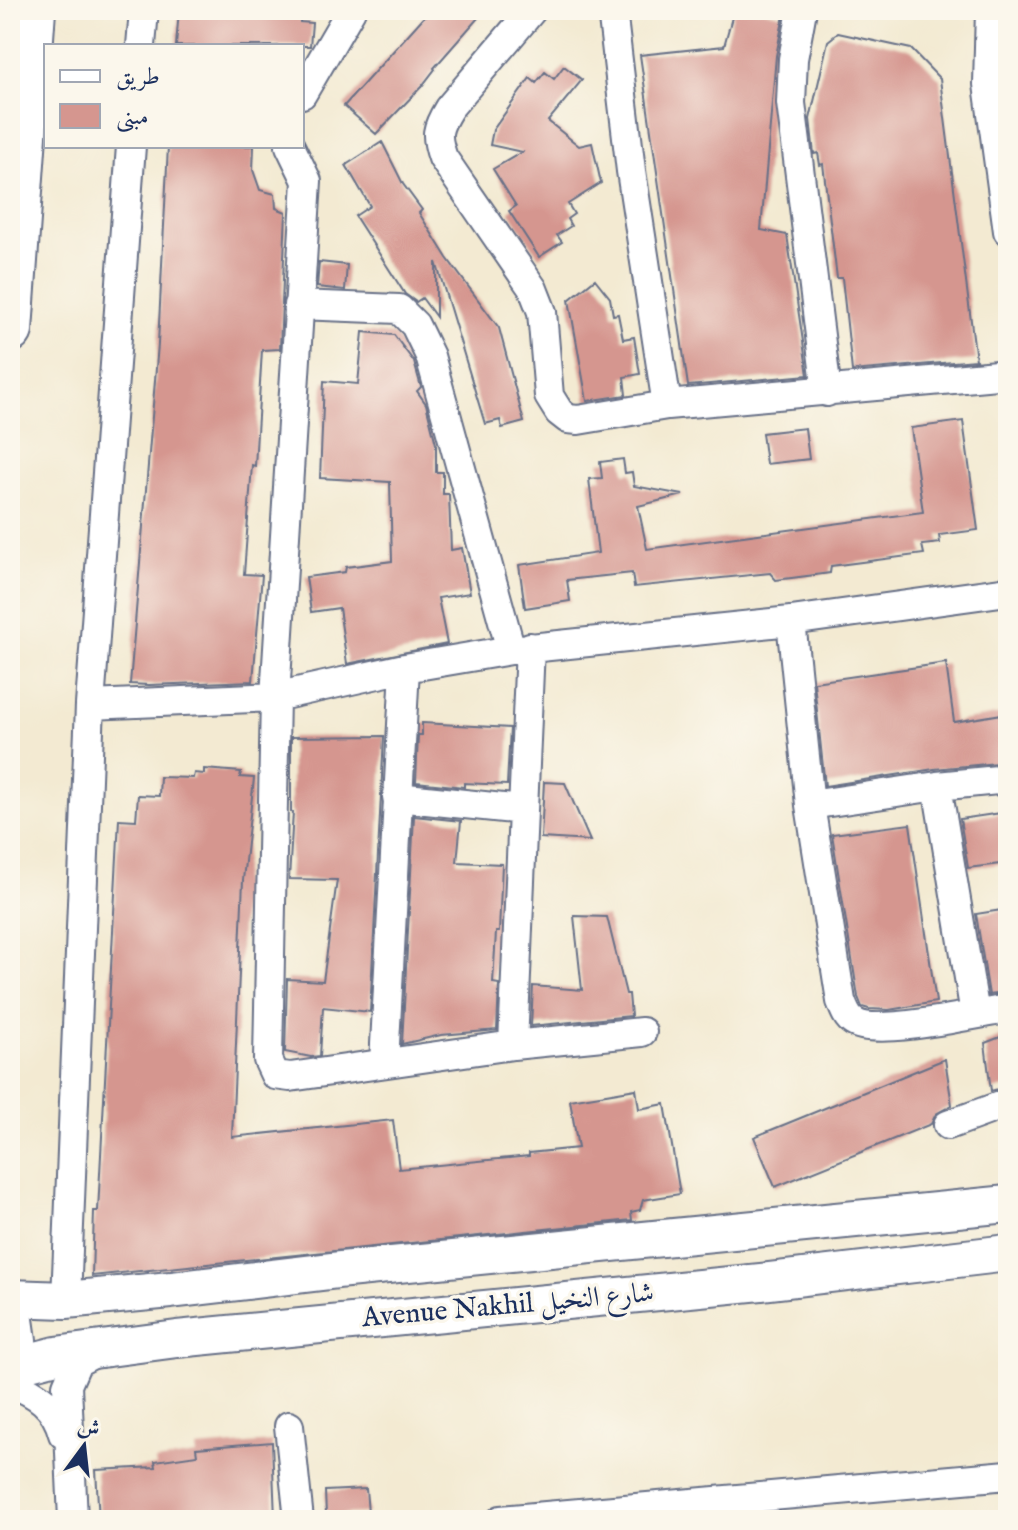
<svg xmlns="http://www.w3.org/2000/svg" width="1018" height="1530" font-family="'IM FELL English',Amiri,serif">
<rect width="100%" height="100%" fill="#fbf7ec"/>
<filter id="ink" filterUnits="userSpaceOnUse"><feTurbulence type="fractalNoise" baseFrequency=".0125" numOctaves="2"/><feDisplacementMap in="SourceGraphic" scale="16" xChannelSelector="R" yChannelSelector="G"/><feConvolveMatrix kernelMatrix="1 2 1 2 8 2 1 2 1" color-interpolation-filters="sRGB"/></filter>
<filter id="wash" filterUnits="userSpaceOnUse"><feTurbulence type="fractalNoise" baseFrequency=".006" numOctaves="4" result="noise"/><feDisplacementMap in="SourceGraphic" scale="32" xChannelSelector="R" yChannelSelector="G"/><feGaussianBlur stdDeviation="1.8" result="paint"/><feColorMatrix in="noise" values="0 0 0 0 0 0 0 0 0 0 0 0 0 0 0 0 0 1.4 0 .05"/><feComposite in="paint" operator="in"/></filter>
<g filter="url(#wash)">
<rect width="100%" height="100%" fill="#f3ead2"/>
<g id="blocks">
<path fill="#d5968f" d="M179 10H205V13L266 18V10H301L300 22 312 23 310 46H176Z
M430 10H485L434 68 435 69 422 86 376 134 344 106Z
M734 10H763L784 15 776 56 761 230 787 235 808 375 688 386 640 55 724 46Z
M838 33 911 49 940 79 976 360 852 371 842 278H837L823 164 820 165 818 153 814 154 810 119 828 41Z
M564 66 582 80 548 121 579 146 592 143 601 183 568 204 574 214 567 219 571 226 557 235 562 242 539 257 509 211 516 206 493 169 522 152 490 145 493 130 530 78 536 83 545 72 554 79Z
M382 142 403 184 422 210 419 213 447 258 499 328 524 422 502 428 500 420 485 424 436 262V317L422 298 416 302 405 294 355 216 370 206 346 165Z
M168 146H254L253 170 260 190 275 194 276 208 286 212 280 349 262 350 255 466 252 465 244 574 262 575 253 681 149 685 130 684 158 344Z
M319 262 347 265 345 290 317 287Z
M595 279 610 298 613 315 618 314 623 339 634 337 640 374 624 377 626 395 587 401 569 300Z
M363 332 394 335 414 362 421 387 417 391 426 404 436 444V472H443V494H449L451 550 462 548 470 593 438 598 447 644 347 664 339 608 311 612 306 577 345 572 346 567 392 561 390 482 320 478 324 381 358 384Z
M963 421 978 530 939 535 940 543 922 545 924 554 831 566 830 573 776 580 770 573 634 587 632 573 567 580 570 601 525 608 519 565 598 553 589 479 602 478 600 462 623 459 625 473 632 472 634 486 683 495 638 506 647 549 923 512 911 428Z
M805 428 809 459 766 464 762 433Z
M946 663 954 722 1008 713V762L934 769 825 786 814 682Z
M422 723 510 728 507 785 464 783V787L416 782 418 735H422Z
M384 736 370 1012 323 1007 320 1056 311 1057 285 1052 287 979 323 981 337 880 289 879 293 812H291V737Z
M204 769 241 772 240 777 254 778 243 880 232 1137 393 1120 399 1169 529 1156V1153L578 1148 570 1100 636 1089 639 1109 665 1104 680 1194 643 1200 640 1210 631 1212 632 1220 92 1276 94 1211H98L119 819 136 820 138 795 159 796 160 777 193 778 194 773 204 774Z
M544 782 565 783 590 841 541 838Z
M1008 812V863L968 868 960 819Z
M414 816 461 821 457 862 502 864 499 932H496L493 983 499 984 497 1030 441 1035 402 1044Z
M910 824 936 1002 889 1010 869 1009 862 1007 858 997 832 834Z
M1008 909V992L989 995 976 914Z
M574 916 607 917 626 994H629L631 1016 531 1026 533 986 582 990Z
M1008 1034V1086L991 1091 985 1043Z
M945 1059 952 1105 936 1114 931 1124 775 1187 754 1137Z
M272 1442 275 1519 99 1520 96 1470 156 1467 155 1461 197 1455 196 1448Z
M366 1489 368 1513 326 1515 325 1491Z"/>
</g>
</g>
<g filter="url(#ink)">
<use href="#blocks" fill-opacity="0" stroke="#677087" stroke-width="2"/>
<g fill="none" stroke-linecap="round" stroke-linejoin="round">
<defs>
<path id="minor" d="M532 10 449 108C436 129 435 135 443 158L533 289 542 312 549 396 559 412 568 419 578 420 667 405 1008 374
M612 10 631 171 667 405
M802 10 793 59 791 103 827 392
M990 10 988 84 1008 231
M141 46 144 10
M302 94 351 10
M290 146 307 181 275 697 268 1060 275 1075 290 1077 513 1045 642 1032
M298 305 399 309 415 325 430 356 511 650
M791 621 810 805 841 1001C844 1009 847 1018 854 1022 876 1037 979 1013 1008 1009
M90 705 275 697 405 668 511 650 791 621 1008 591
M937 786 975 1014
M397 797 523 810
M810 805 937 786 1008 779
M513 1045 530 647
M384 1063 405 668
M948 1125 1008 1103
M66 1300 90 705 131 146
M10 1382C37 1394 55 1404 63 1434
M289 1426 299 1520
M73 1520 67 1385 77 1362 100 1350
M501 1520 1008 1475"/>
<path id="tertiary" d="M10 1298 66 1300 171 1290 339 1270 1008 1204
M10 1367 56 1355 177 1339 761 1282 1008 1253"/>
<path id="primary" d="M10 330 33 10
M10 1313 14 1341 10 1364"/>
</defs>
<use href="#minor" stroke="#677087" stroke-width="32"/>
<use href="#tertiary" stroke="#677087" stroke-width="40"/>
<use href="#primary" stroke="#677087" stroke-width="48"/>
<use href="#minor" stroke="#fff" stroke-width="28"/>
<use href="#tertiary" stroke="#fff" stroke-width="36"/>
<use href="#primary" stroke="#fff" stroke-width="44"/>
</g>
</g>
<g text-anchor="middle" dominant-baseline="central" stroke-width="7" stroke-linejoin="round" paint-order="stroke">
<g font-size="28" fill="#1b2f5e" stroke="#fbf7ec">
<text transform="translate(508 1306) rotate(-5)">Avenue Nakhil شارع النخيل</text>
</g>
</g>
<rect width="1018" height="1530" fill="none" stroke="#fbf7ec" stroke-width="40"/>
<rect x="44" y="44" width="260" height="104" fill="#fbf7ec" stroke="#a1a7b3" stroke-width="2"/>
<rect x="60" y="70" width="40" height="12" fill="#ffffff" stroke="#a1a7b3" stroke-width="2"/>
<text x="116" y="84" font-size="24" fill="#1b2f5e">طريق</text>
<rect x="60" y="104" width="40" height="24" fill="#d5968f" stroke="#a1a7b3" stroke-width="2"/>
<text x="116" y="124" font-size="24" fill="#1b2f5e">مبنى</text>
<g transform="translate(84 1446) rotate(15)" stroke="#fbf7ec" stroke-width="6" paint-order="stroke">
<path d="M0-6L14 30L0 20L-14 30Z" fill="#1b2f5e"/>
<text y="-12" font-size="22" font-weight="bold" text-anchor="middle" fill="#1b2f5e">ش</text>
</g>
</svg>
